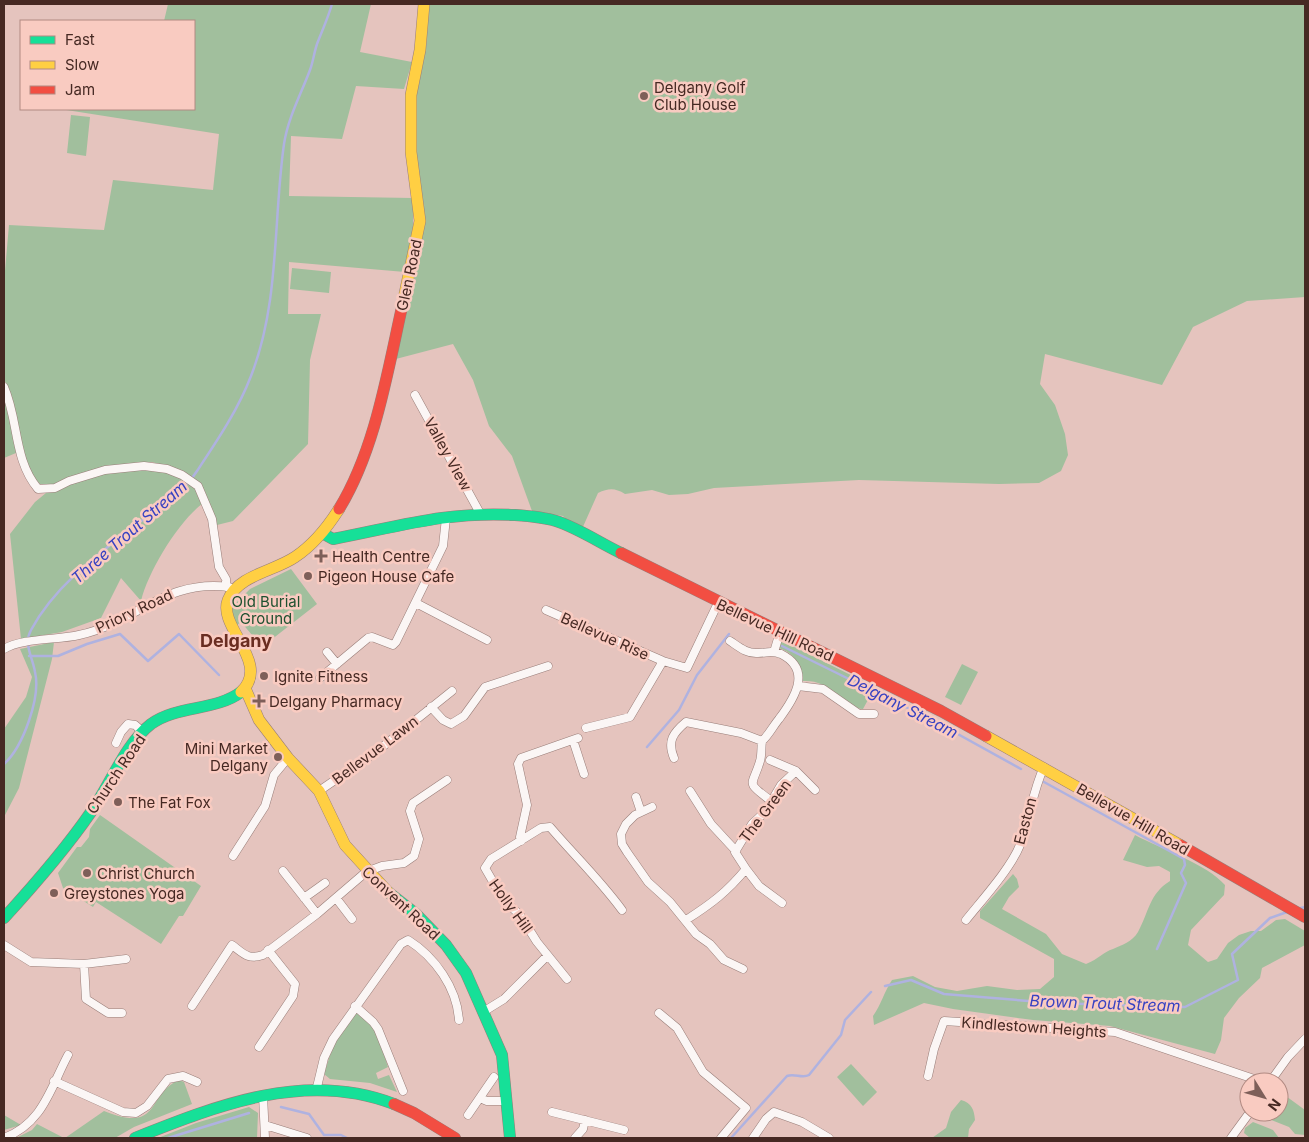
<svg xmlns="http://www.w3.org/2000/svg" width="1309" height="1142" font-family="Inter,sans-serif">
<rect width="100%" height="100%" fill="#e5c4be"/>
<path fill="#a1bf9d" d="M168 4H371L360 52 412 62 404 89 356 86 342 139 291 136 289 196 413 198V248L405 272 289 262 288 314H321L310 360 308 444 233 521 217 525 205 492 174 468 152 462 132 463 89 471 55 484H40L32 477 22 448 12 397 4 379V282L9 225 104 230 113 180 213 190 219 134 60 109H194V21H164Z
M429 4H1305V297L1247 301 1193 327 1162 385 1045 354 1040 384 1055 405 1065 434 1068 455 1061 471 1039 483 999 484 859 480 714 488 688 494 669 495 652 490 625 494C615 488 609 488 598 493L582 529 570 524 563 516 532 511 512 456 489 426 473 380 453 344 392 360 416 266 415 96 418 75 426 47Z
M71 115 90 117 86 156 67 153Z
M292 268 331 272 329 293 290 289Z
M4 394 9 408 16 453 4 458Z
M149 468 168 471 196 488 202 504C178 522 148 572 141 601L121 578 101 618 62 632 21 639 10 534 35 502 46 493 96 475Z
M291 569 317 604 262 647 241 622 237 625 230 609 250 589Z
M780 640 875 687 863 709C853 710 831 688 818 683 813 681 807 681 802 681 799 664 796 654 779 648Z
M54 642 52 659 19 788 4 817V729L26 697 32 677 20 649Z
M962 664 978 672 961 705 945 697Z
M100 815 201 886 183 916H179L161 944 96 902 93 907 63 888 58 873 77 847H81L89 837 90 829Z
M1135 835C1161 849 1207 864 1225 885L1224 895 1191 930 1188 945 1208 962 1217 959 1228 943 1239 935 1251 931H1261L1276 920 1285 919 1305 931V945L1262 968 1260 978 1239 998 1224 1018 1221 1040 1215 1054 1110 1026 1033 1020 953 1009 924 1003 874 1025 873 1016C881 1005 884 992 892 980L913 976 935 987 957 991 987 986 1017 990 1040 989 1054 977V959L980 918V911L1013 874 1017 879 1019 887 1009 897 1002 909 1046 934 1062 954 1086 964C1099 959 1103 952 1113 949 1122 945 1132 942 1138 932 1149 912 1149 894 1170 881V872L1159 866 1147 867 1123 860Z
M355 1012C376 1020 382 1047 388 1067L376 1073 378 1079 389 1075 397 1092 370 1083 330 1079 324 1074 333 1046Z
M851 1064 877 1092 863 1106 837 1077Z
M179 1080 184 1082 192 1104 134 1127 115 1138H65L104 1111C162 1134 145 1095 179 1080Z
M1279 1091 1305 1110V1135L1295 1134 1289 1127 1261 1116 1260 1112H1279Z
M961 1100C972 1103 974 1110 975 1120L969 1129 968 1138H932L946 1128 951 1112Z
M249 1107 258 1113 257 1138H158L196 1123Z
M4 1115 21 1125 4 1130Z
M1253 1122 1273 1130 1279 1138H1250L1244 1133 1245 1128Z
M37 1124 64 1138H16L32 1130Z"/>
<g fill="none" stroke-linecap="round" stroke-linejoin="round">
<path stroke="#afb2e0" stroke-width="2.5" d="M782 646 936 722 1021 769
M29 656H58L87 644 120 634 148 661 179 634 219 675
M647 747 679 710 697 675 729 634
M4 764C23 747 41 697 35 672 33 658 23 644 31 630 56 583 104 550 145 518 164 503 184 491 197 471 217 441 238 410 251 376 280 302 273 221 284 144 288 118 301 94 310 70 313 62 314 53 317 44 322 31 328 18 332 4
M1044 782 1184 859 1185 865 1181 873 1186 883 1157 949
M1297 909 1305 907
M885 986 911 980 944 994 1053 1003 1185 1007 1238 980 1232 954 1270 918 1287 912
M281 1107 309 1114 324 1135H341L347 1138
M168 1138 249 1113
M731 1138 787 1076C795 1073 802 1079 809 1075L841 1035 845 1020 871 992"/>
<defs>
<path id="street" d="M4 387C19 421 13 459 38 489L55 488 69 481 105 470 144 466 167 469 182 475 198 486 212 519 219 567 226 579V587
M415 395 481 515
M416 603 487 640
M546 610 663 661 687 668 718 603
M4 649C22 638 58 640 79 635 138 622 164 579 229 587
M327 652 337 664
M774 652 780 632
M320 678 368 638 372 637 393 645 396 642 443 546 446 518
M798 686 823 689 859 714H874
M431 707 443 720 451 724 464 716 485 687 548 666
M586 728 630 717 663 661
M573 740 584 774
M762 741C761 747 762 755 760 761 753 786 744 781 770 800
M116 743 121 732 128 724 135 725 143 732
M674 758C667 741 673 733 686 722L741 733 762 741C769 735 773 726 779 719 794 699 813 670 781 654 772 650 767 653 758 653 747 654 739 647 730 641
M770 760 796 771 815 790
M319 791 376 752 452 691
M690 791 711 824 736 851
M636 797 641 812
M652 807 635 815 626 824 621 834 622 844 627 852 648 882 670 902 696 934 710 944 724 960 743 969
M521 841 520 837 527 805 518 764 521 758 578 738
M233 856 265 806 274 775 288 758
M746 869 759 886 782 903
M283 871 317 914
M304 898 325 883
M336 898 352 919
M686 920C711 904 727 892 746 869L735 852 752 824 765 812 781 785 796 771
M966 920C982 900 1011 868 1020 845 1030 819 1032 792 1044 767
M4 945 31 962 84 964 126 959
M84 964 86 999 108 1013H122
M567 979 537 942 520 915 503 899 485 868 491 859 541 828 550 827C574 855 600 880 622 910
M192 1006 232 945C244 954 248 960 263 955L317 914 366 872 382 866 404 863 414 856 419 839 410 811 413 803 447 780
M355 1006 373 1022 378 1029 403 1091
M483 1012 504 999 547 956
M659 1013 677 1028 703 1072 746 1108 721 1138
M259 1047 293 996 295 984 268 950
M928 1076 934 1049 944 1021 1115 1032 1263 1082
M54 1081 123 1112 136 1113 147 1106 168 1079 183 1076 197 1082
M1270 1082 1288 1057 1305 1039
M317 1087 324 1058 333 1039 401 944 408 940C435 957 457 988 459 1020
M263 1095 265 1138
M480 1098 487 1101H507
M552 1112 624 1130
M468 1115 494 1077
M265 1125 307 1138
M4 1138C43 1123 50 1089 68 1055
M575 1138 583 1129 585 1120
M753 1138 766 1119 774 1112 802 1122 829 1138
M1231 1138 1250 1112"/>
<path id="fast" d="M322 533 333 539C397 527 447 511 514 515 528 516 543 517 556 521 578 528 600 543 621 553
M388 892 416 914 446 945 466 973 502 1055 510 1138
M4 918C35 884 65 850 91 812 111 784 124 745 151 724 177 705 216 711 241 692
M135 1138C218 1105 306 1070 394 1104"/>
<path id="slow" d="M402 307 420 221 411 152V95L420 50 424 4
M245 688 259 720 288 758 319 791 345 845 388 892
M241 692C272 663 217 627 228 600 238 575 275 571 295 557 313 545 327 528 339 509
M986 736 1180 845"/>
<path id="jam" d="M339 509C375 450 387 374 402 307
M621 553 941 711 986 736
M1180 845 1305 917
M394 1104 414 1113 455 1138"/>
</defs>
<use href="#street" stroke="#997e79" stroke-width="9"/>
<use href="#fast" stroke="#997e79" stroke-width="12"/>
<use href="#slow" stroke="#997e79" stroke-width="12"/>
<use href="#jam" stroke="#997e79" stroke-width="12"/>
<use href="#street" stroke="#fbf6f5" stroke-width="8"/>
<use href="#fast" stroke="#16e098" stroke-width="11"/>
<use href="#slow" stroke="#ffcf43" stroke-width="11"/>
<use href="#jam" stroke="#f24e42" stroke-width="11"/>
</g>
<g fill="#7e5f59" stroke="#f9cbc1" stroke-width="2">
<circle cx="644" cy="96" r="5"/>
<path d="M318.5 548.5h5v5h5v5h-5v5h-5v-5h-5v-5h5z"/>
<circle cx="308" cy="576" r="5"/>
<circle cx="264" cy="676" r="5"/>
<path d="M256.5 693.5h5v5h5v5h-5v5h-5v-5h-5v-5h5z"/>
<circle cx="278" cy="757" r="5"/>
<circle cx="118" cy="802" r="5"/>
<circle cx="87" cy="873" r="5"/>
<circle cx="54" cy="893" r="5"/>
</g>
<g text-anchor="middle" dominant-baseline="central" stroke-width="5" stroke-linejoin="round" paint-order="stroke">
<g font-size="15" fill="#462923" stroke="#f9cbc1" text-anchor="start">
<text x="654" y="87">Delgany Golf<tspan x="654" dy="17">Club House</tspan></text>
<text x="332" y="556">Health Centre</text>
<text x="318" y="576">Pigeon House Cafe</text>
<text x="274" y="676">Ignite Fitness</text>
<text x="269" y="701">Delgany Pharmacy</text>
<text x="268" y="748" text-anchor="end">Mini Market<tspan x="268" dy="17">Delgany</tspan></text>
<text x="128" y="802">The Fat Fox</text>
<text x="97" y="873">Christ Church</text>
<text x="64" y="893">Greystones Yoga</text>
</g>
<g font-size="15" fill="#462923" stroke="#f9cbc1">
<text transform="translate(409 275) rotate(-78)">Glen Road</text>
<text transform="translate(448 454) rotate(61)">Valley View</text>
<text transform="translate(134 611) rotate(-25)">Priory Road</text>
<text transform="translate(775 630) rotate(25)">Bellevue Hill Road</text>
<text transform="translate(605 636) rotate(24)">Bellevue Rise</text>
<text transform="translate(375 750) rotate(-37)">Bellevue Lawn</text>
<text transform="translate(116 774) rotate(-56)">Church Road</text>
<text transform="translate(765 811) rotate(-53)">The Green</text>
<text transform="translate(1133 819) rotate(30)">Bellevue Hill Road</text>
<text transform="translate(1025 821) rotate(-75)">Easton</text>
<text transform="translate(401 903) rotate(43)">Convent Road</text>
<text transform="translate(511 906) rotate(54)">Holly Hill</text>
<text transform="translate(1034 1027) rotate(4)">Kindlestown Heights</text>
</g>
<g font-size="15" fill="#1e5130" stroke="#f9cbc1">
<text x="266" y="601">Old Burial<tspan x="266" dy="17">Ground</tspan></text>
</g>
<g font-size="16" font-style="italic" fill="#3842c2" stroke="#f9cbc1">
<text transform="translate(129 532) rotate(-41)">Three Trout Stream</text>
<text transform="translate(903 706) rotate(27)">Delgany Stream</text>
<text transform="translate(1105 1003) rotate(2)">Brown Trout Stream</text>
</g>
<g font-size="18" font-weight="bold" fill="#6a2d21" stroke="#f9cbc1">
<text x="236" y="640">Delgany</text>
</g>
</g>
<rect width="1309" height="1142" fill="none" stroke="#462923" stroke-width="10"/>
<rect x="20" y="20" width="175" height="90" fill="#f9cbc1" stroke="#b18a82"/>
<rect x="30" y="36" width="25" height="8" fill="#16e098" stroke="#b18a82"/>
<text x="65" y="45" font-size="15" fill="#462923">Fast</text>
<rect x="30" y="61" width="25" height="8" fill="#ffcf43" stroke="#b18a82"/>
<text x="65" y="70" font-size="15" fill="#462923">Slow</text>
<rect x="30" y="86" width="25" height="8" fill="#f24e42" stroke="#b18a82"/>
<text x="65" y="95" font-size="15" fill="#462923">Jam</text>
<g transform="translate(1264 1097) rotate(127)"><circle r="24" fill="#f9cbc1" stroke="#b18a82"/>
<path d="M0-4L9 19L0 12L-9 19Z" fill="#7e5f59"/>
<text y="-8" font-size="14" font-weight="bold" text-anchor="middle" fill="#462923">N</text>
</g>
</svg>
